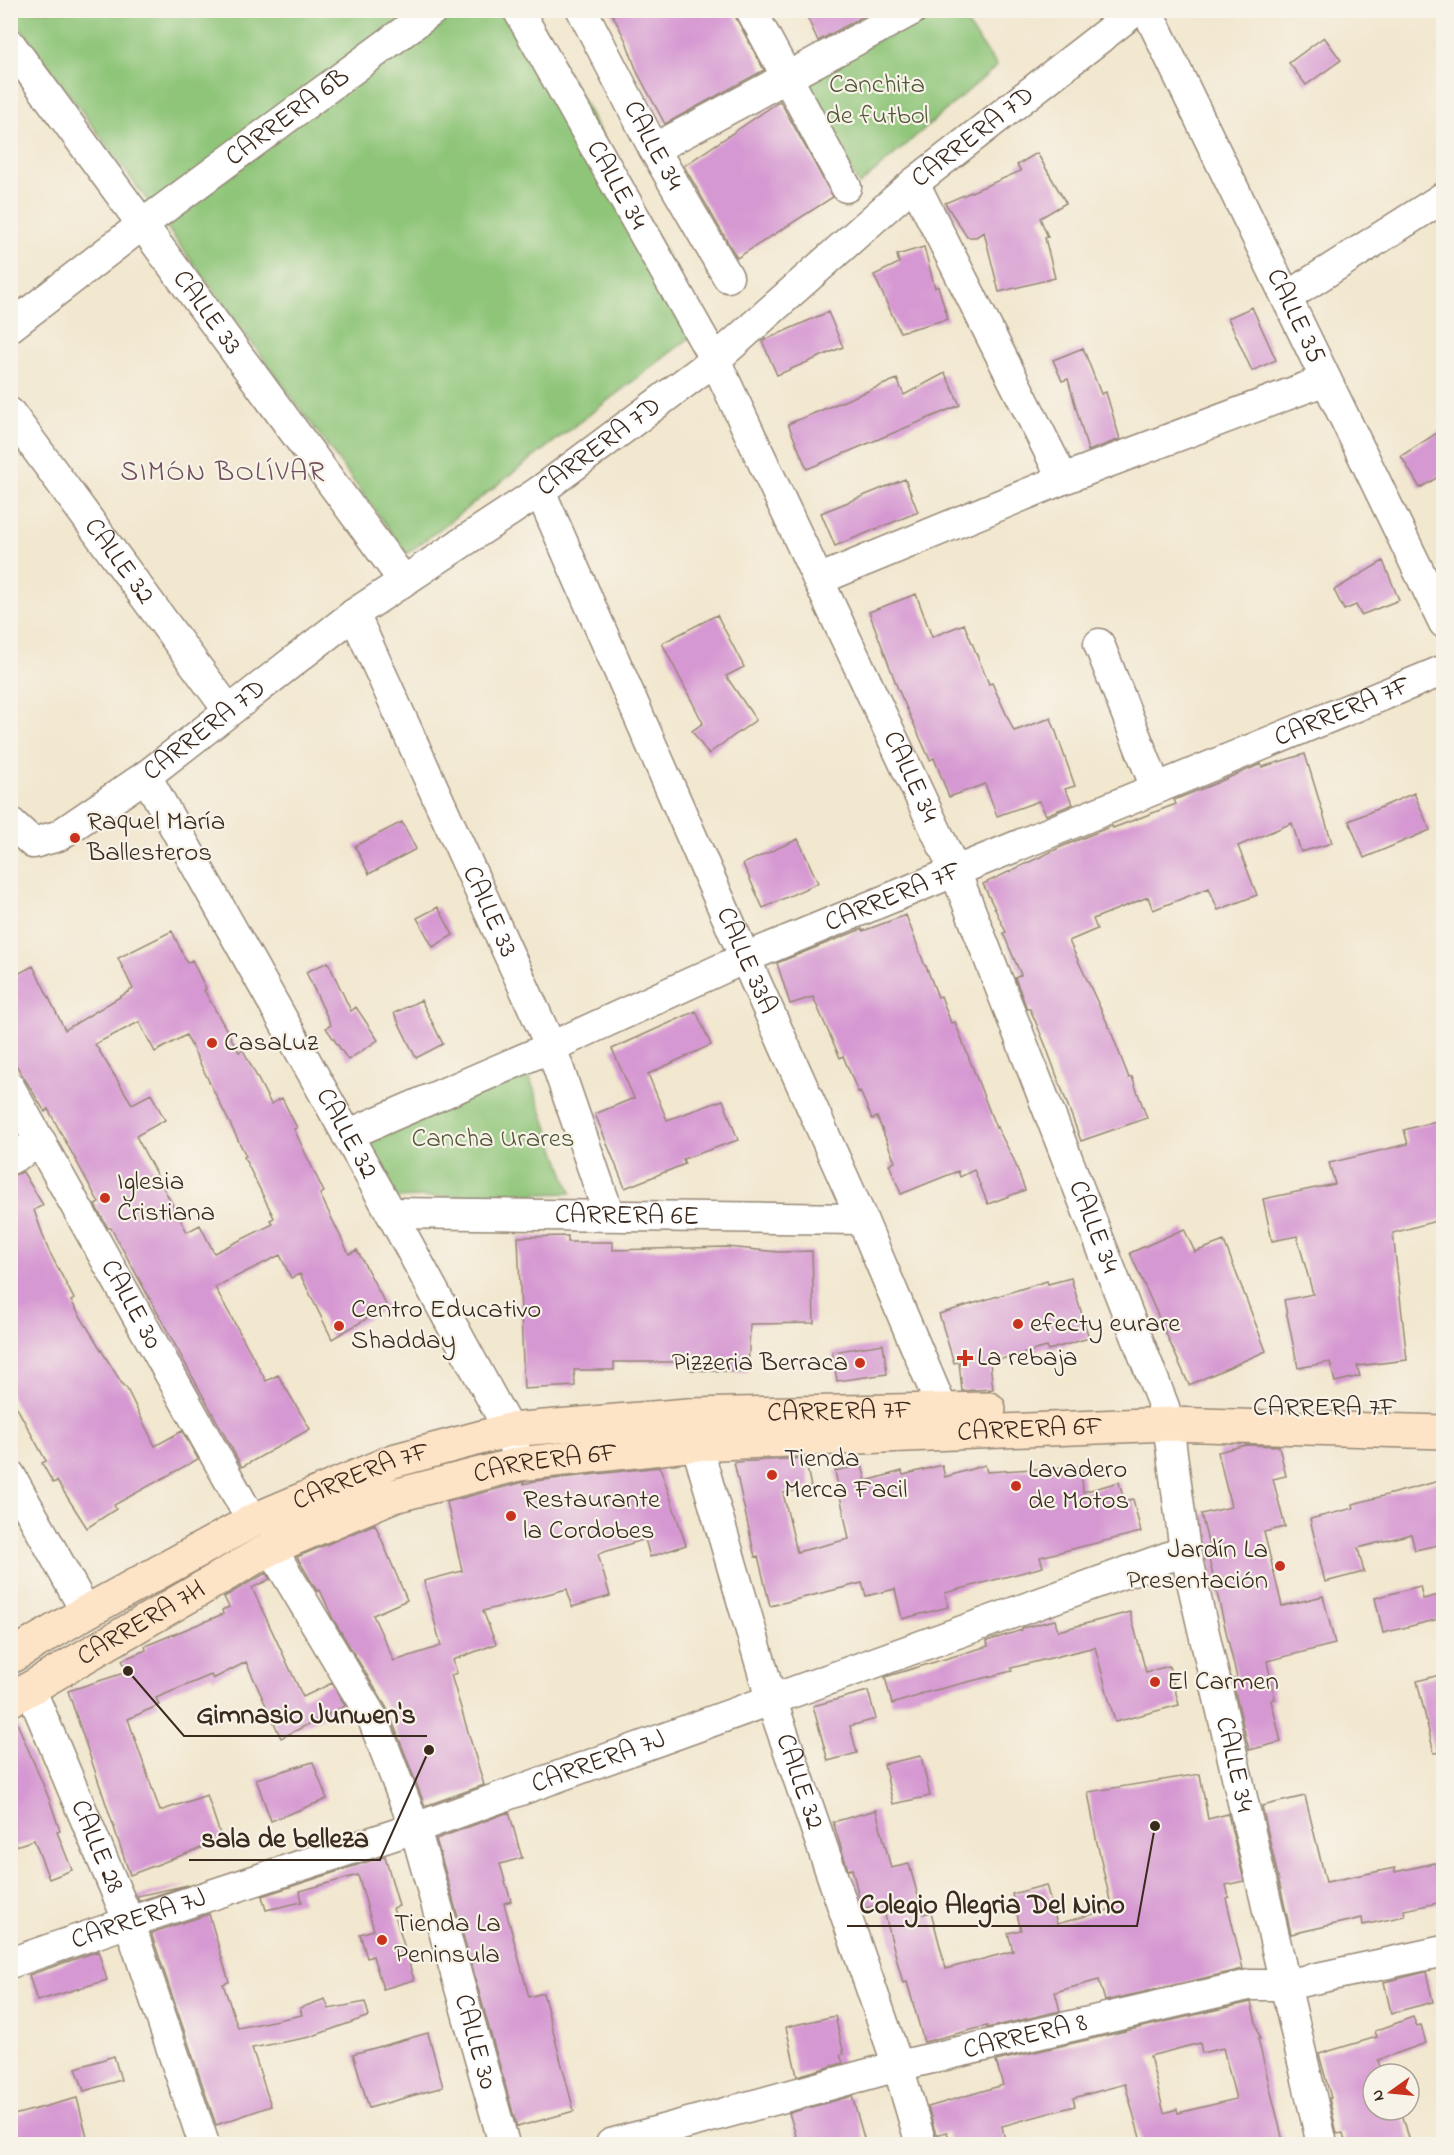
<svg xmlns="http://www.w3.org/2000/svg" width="1454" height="2155" font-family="'Indie Flower',sans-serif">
<rect width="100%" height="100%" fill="#f7f3e8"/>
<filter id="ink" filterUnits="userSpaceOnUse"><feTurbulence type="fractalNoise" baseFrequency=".0167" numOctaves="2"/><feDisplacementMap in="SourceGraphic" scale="12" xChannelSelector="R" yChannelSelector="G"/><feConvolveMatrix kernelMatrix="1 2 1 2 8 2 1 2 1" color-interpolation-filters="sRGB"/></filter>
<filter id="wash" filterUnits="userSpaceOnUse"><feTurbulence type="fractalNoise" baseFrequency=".008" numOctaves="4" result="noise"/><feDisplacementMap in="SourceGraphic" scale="24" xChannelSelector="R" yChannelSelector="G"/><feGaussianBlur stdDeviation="1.35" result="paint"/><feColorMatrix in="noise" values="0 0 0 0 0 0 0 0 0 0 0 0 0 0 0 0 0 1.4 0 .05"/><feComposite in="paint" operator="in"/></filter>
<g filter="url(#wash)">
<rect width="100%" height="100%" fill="#f2e7cf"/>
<path fill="#8ec578" stroke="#64784b" stroke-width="1.5" d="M10 11H534L705 326 407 554 11 15Z
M933 11H958L997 66 859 185 803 80Z
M525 1065 571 1193 390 1198 361 1134Z"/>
<g id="blocks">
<path fill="#d698d2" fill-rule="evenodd" d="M610 10H734L736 18 764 70 665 124 637 72 626 41Z
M804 10H875L818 41Z
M1324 37 1341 60 1306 85 1289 63Z
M780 101 833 197 737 258 684 166Z
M1037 153 1066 203 1040 218 1048 237 1045 238 1055 278 999 292 984 232 976 237H967L945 203 1021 171 1017 165Z
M924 247 935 288 938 286 948 319 900 332 874 275 899 263 897 255Z
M1252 307 1276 360 1252 371 1228 318Z
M828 312 843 347 777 375 762 341Z
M1083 348 1101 394 1106 392 1120 439 1088 451 1068 379 1062 381 1053 360Z
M945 373 960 405 807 469 788 424 897 379 904 395Z
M1443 429V474L1420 488 1401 456Z
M905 479 918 512 835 546 821 513Z
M1383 561 1399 600 1361 615 1356 605 1344 610 1334 590Z
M916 594 932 637 964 624 989 684 992 683 1014 731 1051 718 1075 786 1065 789 1073 804 1046 815 1039 801 997 816 985 784 949 797 934 758 930 760 898 689 869 612Z
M717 615 744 667 726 676 756 720 708 754 692 731 703 723 662 643Z
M1305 754 1332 843 1301 852 1292 823 1238 846 1257 895 1218 910 1209 888 1153 910 1148 897 1093 919 1097 929 1069 941 1110 1029 1129 1078 1132 1077 1147 1118 1081 1141 1045 1044 1030 1009H1027L1015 978 1021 975 1003 933 1006 932 983 884 1061 847 1112 826 1113 828 1176 804 1174 800 1214 784 1261 764 1262 767Z
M1414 793 1430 830 1364 858 1349 821Z
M402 822 416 849 369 874 355 846Z
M798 839 818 883 763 908 743 864Z
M438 907 453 935 433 947 417 918Z
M906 915 925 966H926L938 997 941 996 951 1023 955 1022 996 1128 997 1127 1014 1160 1025 1190 988 1204 974 1170 960 1177 958 1171 901 1194 889 1164 895 1162 877 1117 872 1119 860 1091 858 1092 843 1056 840 1058 813 997 790 1004 777 963 862 929 863 931Z
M172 931 187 963 192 960 206 989 204 990 239 1052 243 1050 271 1104 282 1098 297 1128 294 1129 309 1161 324 1192 320 1194 349 1254 357 1250 387 1307 332 1339 300 1274 291 1278 280 1255 215 1287 266 1381 278 1375 310 1429 242 1467 111 1228H108L95 1205 99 1203 48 1109 45 1112 10 1055V978L33 966 65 1030 133 989 118 958ZM139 1022 155 1052 186 1035 246 1156 244 1157 274 1218 270 1220 273 1224 214 1253 200 1225 187 1232 136 1136 165 1120 151 1094 132 1104 95 1044Z
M328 962 351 1011 356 1007 378 1040 348 1060 326 1028 331 1025 306 972Z
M421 1000 443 1044 416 1058 394 1013Z
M696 1011 711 1045 648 1074 667 1120 723 1100 738 1140 683 1159 685 1164 625 1188 595 1114 634 1098 612 1049Z
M1443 1119V1219L1393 1233 1407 1360 1357 1366 1360 1376 1335 1382 1330 1362 1298 1368 1284 1300 1313 1294 1297 1236 1272 1241 1263 1199 1335 1184 1329 1163 1408 1144 1404 1130Z
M23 1172 43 1205 34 1210 48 1249 74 1299 71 1301 124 1387H126L155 1446 182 1431 198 1459 114 1505 116 1509 87 1528 57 1481 53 1483 42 1463 46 1461 10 1395V1176Z
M1184 1229 1195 1252 1224 1241 1266 1351 1189 1385 1130 1253Z
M568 1236V1242H613V1250L727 1247 779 1252 812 1251 814 1323 750 1324 748 1372 691 1370V1362H614V1370H574L575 1386 524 1389 518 1237Z
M1071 1278 1089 1338 1048 1350 1047 1347 990 1362 993 1389 962 1391 959 1362 954 1363 939 1314 1047 1281 1048 1284Z
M883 1344 887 1374 837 1381 832 1352Z
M1246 1445 1279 1446 1286 1476 1273 1479 1285 1527 1264 1532 1282 1606 1323 1596 1335 1644 1267 1661 1275 1699 1271 1700 1281 1742 1249 1750 1232 1679 1237 1678 1208 1555 1211 1554 1201 1514 1231 1507 1218 1452Z
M805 1458 811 1487 783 1493 797 1552 849 1539 835 1471 862 1465 866 1481 902 1471 903 1475 942 1465 945 1477 985 1465 987 1472 1081 1466 1083 1492 1119 1482 1124 1501 1133 1499 1141 1532 1040 1557 1043 1567 945 1593 948 1607 902 1619 895 1589 866 1596 862 1583 770 1606 758 1556 755 1557 734 1462Z
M660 1467 686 1545 650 1557 645 1539 598 1554 610 1596 572 1607 567 1589 483 1611 496 1644 453 1660 457 1673 451 1675 484 1785 425 1806 388 1710 333 1619 320 1590 317 1591 297 1557 375 1524 407 1600 373 1615 394 1661 441 1646 424 1581 462 1571 447 1502 524 1482V1484L535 1481Z
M1443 1480V1544L1415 1550 1411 1534 1358 1548 1364 1572 1325 1582 1310 1519 1354 1508 1353 1504Z
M266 1573 270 1579 252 1588 303 1697 332 1683 345 1706 281 1738 246 1662 213 1679 211 1675 156 1698 159 1705 128 1719 160 1811 207 1795 222 1840 130 1875 68 1691 127 1672 122 1660 146 1650 145 1646 223 1614 222 1610 229 1607 224 1597Z
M1420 1586 1423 1599 1443 1594V1618L1383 1633 1375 1598Z
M1130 1612 1146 1672 1169 1666 1179 1705 1115 1722 1095 1647 1011 1668 1012 1671 920 1694 921 1695 892 1704 885 1677 988 1646 987 1641 1022 1630V1628L1055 1620 1058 1631Z
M1443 1674V1752L1434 1753 1417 1681Z
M868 1691 876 1719 850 1726 857 1753 828 1761 813 1706Z
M15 1718 50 1801 60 1831 57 1832 72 1870 49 1879 34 1840 10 1848V1719Z
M921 1756 930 1796 893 1804 884 1764Z
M313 1762 327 1799 271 1821 256 1779Z
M1200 1774 1208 1819 1228 1814 1244 1881 1226 1885 1229 1897 1226 1898 1243 1969 1105 2001 1099 1980 1055 1992 1060 2011 987 2028V2026L924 2042 907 1982 903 1983 882 1904 862 1909 852 1869 848 1870 833 1822 876 1810 891 1868 909 1864 923 1914 931 1912 946 1969 1013 1951 1008 1933 1021 1930 1012 1894 1046 1885 1057 1924 1112 1909 1096 1838 1088 1792Z
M1305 1796 1326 1882 1395 1868V1872L1435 1863 1443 1902 1404 1910 1405 1916 1363 1925 1362 1918 1291 1934 1262 1806Z
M509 1812 522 1858 500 1864 511 1901 504 1903 529 1997 543 1993 574 2111 517 2127 436 1839Z
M385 1856 399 1906 393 1908 414 1980 383 1989 373 1956 367 1958 360 1934 374 1930 358 1875 300 1891 302 1902 266 1910 262 1896Z
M188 1885 139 1901 137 1896Z
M209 1914 229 1982 223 1984 238 2028 302 2015 300 2008 325 1999 329 2009 365 2002 369 2016 310 2037 252 2048 271 2106 216 2125 151 1933Z
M98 1951 107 1980 37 2001 29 1975Z
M1426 1972 1433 2002 1391 2013 1384 1982Z
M1251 2002 1260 2039H1258L1284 2145H1142L1125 2084 1073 2098 1075 2106 1002 2126 1006 2145H951L947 2132 936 2135 928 2107 1003 2085 996 2061ZM1200 2043 1202 2053 1223 2048 1236 2099 1178 2113 1177 2109 1164 2113 1150 2056Z
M835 2016 844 2054 840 2055 843 2063 797 2076 786 2027Z
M1413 2017 1417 2026 1421 2025 1426 2043 1378 2060 1382 2074H1373V2110H1401L1411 2145H1346L1343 2133 1337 2134 1329 2098H1331L1319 2054 1377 2037 1375 2031Z
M428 2033 443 2087 369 2108 353 2054Z
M114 2056 121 2080 84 2091 76 2068Z
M852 2096 866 2145H799L789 2113Z
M77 2098 89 2145H17L10 2116Z"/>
</g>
</g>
<g filter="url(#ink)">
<use href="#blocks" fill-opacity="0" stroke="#968876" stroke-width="1.5"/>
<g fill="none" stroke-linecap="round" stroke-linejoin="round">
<defs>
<g id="street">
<path id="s1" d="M518 10 715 360 955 871 1164 1407 1168 1424 1185 1551 1322 2144"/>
<path id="s2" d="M582 10 654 149 728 277"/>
<path d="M751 10 846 187"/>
<path id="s3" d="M1147 10 1444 623"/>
<path id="s4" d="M10 44 403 580"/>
<path d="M654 149 912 10"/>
<path d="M914 183 1063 479"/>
<path d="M1287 297 1444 197"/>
<path id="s5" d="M10 327 143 224 433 10"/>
<path id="s6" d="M10 413 229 711"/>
<path id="s7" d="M540 491 745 958 862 1219 952 1432"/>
<path d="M818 580 1063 479 1326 380"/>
<path id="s8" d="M354 614 551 1047 609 1215"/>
<path d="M1099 644 1156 788"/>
<path id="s9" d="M146 776 391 1213 509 1430 519 1464"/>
<path id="s10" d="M10 822 33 843 58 836 146 776 354 614 540 491 715 360 914 183 1136 10"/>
<path id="s11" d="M10 1088 252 1521"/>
<path id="s12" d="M347 1135 551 1047 745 958 1444 670"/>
<path d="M10 1159 41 1142"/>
<path id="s13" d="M391 1213 862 1219"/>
<path id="s14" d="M690 1422 771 1699 898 2066 921 2144"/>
<path d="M10 1475 86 1612"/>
<path id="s15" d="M271 1548 373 1719 415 1828 504 2144"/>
<path id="s16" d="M30 1688 129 1922 204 2144"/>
<path id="s17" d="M10 1963 129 1922 415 1828 1185 1551"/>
<path id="s18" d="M611 2144 898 2066 1249 1985H1285L1444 1951"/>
</g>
<g id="secondary">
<path id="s19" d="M10 1657 86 1612 252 1521 393 1461 509 1430 688 1415 989 1409"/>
<path id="s20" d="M10 1700 271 1548 390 1497 519 1464 696 1444 1168 1424 1444 1432"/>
</g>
</defs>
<use href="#street" stroke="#968876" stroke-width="33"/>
<use href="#secondary" stroke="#968876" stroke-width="36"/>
<use href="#street" stroke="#fff" stroke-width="30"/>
<use href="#secondary" stroke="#fee4c6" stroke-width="33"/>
</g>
</g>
<g fill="#c8321e" stroke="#f7f3e8" stroke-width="2">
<circle cx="75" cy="838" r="6"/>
<circle cx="212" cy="1043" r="6"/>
<circle cx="105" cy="1198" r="6"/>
<circle cx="1018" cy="1324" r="6"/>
<circle cx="339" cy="1326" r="6"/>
<path d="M962 1349h6v6h6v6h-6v6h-6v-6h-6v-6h6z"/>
<circle cx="860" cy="1363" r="6"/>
<circle cx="772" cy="1475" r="6"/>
<circle cx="1016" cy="1486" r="6"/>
<circle cx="511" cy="1516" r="6"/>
<circle cx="1280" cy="1566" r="6"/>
<circle cx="1155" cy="1682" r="6"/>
<circle cx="382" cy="1940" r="6"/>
</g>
<g text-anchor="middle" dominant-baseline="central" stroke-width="4.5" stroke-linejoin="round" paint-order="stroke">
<g font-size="27" fill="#545839" stroke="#f7f3e8">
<text x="877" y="85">Canchita<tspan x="877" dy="31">de futbol</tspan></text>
<text x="493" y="1139">Cancha Urares</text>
</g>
<g font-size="27" fill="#3b2a1e" stroke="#f7f3e8">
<text stroke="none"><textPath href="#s5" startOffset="348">CARRERA 6B</textPath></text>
<text stroke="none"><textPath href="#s10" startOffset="1210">CARRERA 7D</textPath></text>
<text stroke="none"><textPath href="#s2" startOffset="153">CALLE 34</textPath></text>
<text stroke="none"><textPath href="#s1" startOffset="201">CALLE 34</textPath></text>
<text stroke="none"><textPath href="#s4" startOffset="333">CALLE 33</textPath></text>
<text stroke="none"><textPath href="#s3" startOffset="340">CALLE 35</textPath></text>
<text stroke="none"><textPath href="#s10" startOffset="724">CARRERA 7D</textPath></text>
<text stroke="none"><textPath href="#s6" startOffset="184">CALLE 32</textPath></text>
<text stroke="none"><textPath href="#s12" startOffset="1082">CARRERA 7F</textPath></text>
<text stroke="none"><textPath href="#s10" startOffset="238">CARRERA 7D</textPath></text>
<text stroke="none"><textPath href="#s1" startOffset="862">CALLE 34</textPath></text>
<text stroke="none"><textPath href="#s12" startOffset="596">CARRERA 7F</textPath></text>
<text stroke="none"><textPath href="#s8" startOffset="327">CALLE 33</textPath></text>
<text stroke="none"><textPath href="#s7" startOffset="513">CALLE 33A</textPath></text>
<text stroke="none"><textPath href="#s9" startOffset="410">CALLE 32</textPath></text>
<text stroke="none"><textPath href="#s13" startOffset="236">CARRERA 6E</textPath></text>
<text stroke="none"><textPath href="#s1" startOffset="1348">CALLE 34</textPath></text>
<text stroke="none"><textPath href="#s11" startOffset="248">CALLE 30</textPath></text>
<text x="1325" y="1408">CARRERA 7F</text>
<text stroke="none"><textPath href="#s19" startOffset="882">CARRERA 7F</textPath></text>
<text stroke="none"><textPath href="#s20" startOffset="1077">CARRERA 6F</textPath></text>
<text stroke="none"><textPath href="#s20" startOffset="591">CARRERA 6F</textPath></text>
<text stroke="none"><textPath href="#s19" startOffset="396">CARRERA 7F</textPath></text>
<text stroke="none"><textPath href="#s20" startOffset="152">CARRERA 7H</textPath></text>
<text stroke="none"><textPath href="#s17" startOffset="622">CARRERA 7J</textPath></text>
<text stroke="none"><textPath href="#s1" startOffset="1906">CALLE 34</textPath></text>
<text stroke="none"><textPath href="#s14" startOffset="376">CALLE 32</textPath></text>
<text stroke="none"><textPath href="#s16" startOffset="172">CALLE 28</textPath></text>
<text stroke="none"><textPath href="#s17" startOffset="136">CARRERA 7J</textPath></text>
<text stroke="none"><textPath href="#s18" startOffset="428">CARRERA 8</textPath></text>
<text stroke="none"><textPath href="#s15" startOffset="538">CALLE 30</textPath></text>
</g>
<g font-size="27" fill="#3b2a1e" stroke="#f7f3e8" text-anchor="start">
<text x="87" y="822">Raquel María<tspan x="87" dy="31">Ballesteros</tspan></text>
<text x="224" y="1043">CasaLuz</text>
<text x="117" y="1182">Iglesia<tspan x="117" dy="31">Cristiana</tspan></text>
<text x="351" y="1310">Centro Educativo<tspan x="351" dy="31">Shadday</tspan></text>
<text x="1030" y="1324">efecty eurare</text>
<text x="977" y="1358">La rebaja</text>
<text x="848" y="1363" text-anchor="end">Pizzeria Berraca</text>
<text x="784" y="1459">Tienda<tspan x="784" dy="31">Merca Facil</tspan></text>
<text x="1028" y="1470">Lavadero<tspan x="1028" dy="31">de Motos</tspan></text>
<text x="523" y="1500">Restaurante<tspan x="523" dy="31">la Cordobes</tspan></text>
<text x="1268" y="1550" text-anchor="end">Jardín La<tspan x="1268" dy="31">Presentación</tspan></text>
<text x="1167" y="1682">El Carmen</text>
<text x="394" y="1924">Tienda La<tspan x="394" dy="31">Peninsula</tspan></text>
</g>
<g font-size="28" letter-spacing="1.5" fill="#71505d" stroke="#f7f3e8">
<text x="223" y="473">SIMÓN BOLÍVAR</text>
</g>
</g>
<path fill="none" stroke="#3b2a1e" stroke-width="2" d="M128 1671L184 1736H427M429 1750L380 1860H189M1155 1826L1137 1926H847"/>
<g fill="#3b2a1e" stroke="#f7f3e8" stroke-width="2">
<circle cx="128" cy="1671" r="6"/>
<circle cx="429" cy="1750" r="6"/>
<circle cx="1155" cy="1826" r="6"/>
</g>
<g font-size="28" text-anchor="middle" font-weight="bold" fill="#3b2a1e" stroke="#f7f3e8" stroke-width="4.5" stroke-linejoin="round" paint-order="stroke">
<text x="306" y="1723">Gimnasio Junwen's</text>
<text x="285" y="1847">sala de belleza</text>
<text x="992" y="1913">Colegio Alegria Del Nino</text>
</g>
<rect width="1454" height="2155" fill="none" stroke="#f7f3e8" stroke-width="36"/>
<g transform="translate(1391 2092) rotate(255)"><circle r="28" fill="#f7f3e8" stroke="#aca397" stroke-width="1.5"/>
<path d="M0-4.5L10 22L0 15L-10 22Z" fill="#c8321e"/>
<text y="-9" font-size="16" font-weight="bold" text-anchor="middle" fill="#3b2a1e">N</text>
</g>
</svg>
